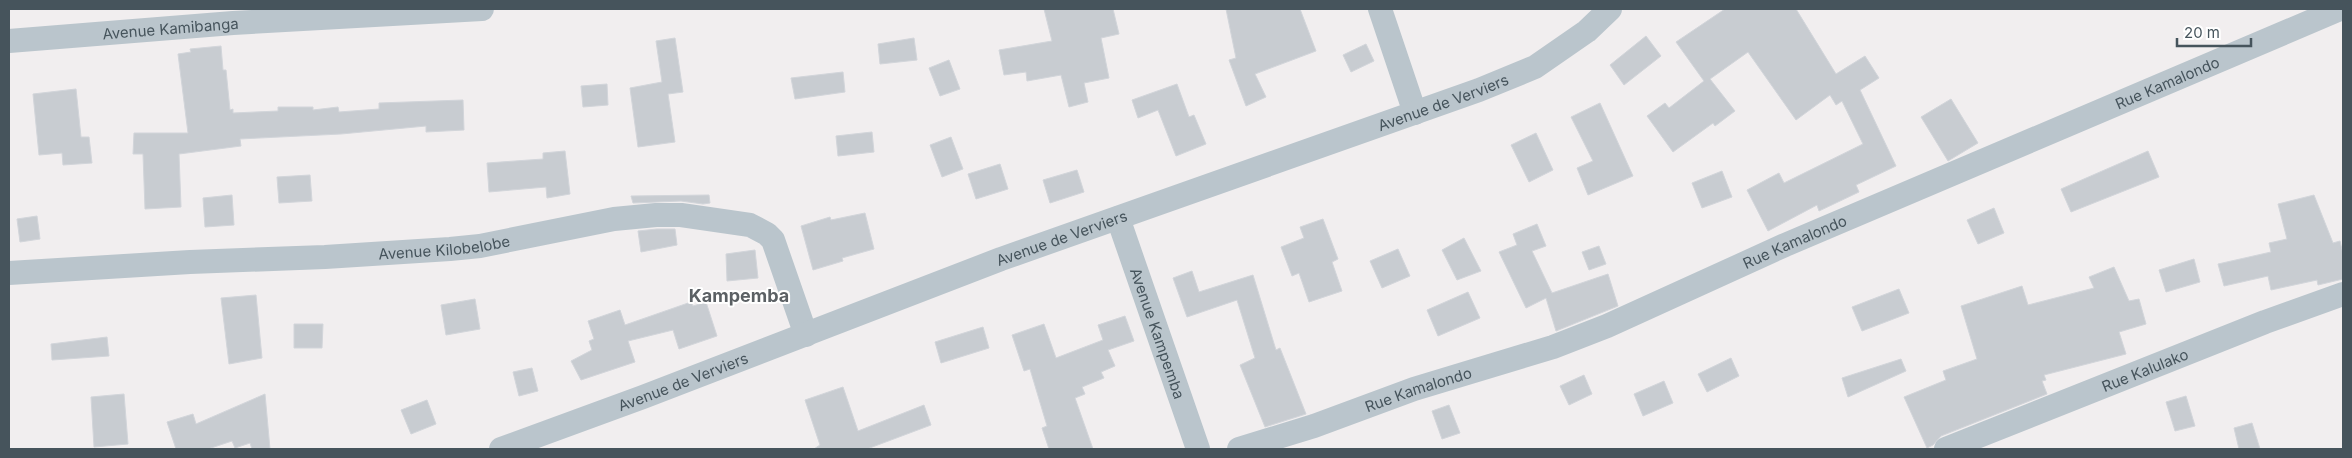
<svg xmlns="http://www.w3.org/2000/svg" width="2352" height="458" font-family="Inter,sans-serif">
<rect width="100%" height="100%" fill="#f1eeef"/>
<path fill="#c8ccd1" stroke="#d2d5da" d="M1044 9H1113L1119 34 1101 38 1109 78 1084 83 1088 102 1069 107 1061 75 1027 81 1026 72 1004 75 999 50 1052 41Z
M1226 9H1300L1316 51 1255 74 1266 97 1246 106 1229 60 1236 58Z
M1725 9H1796L1836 74 1865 56 1879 78 1860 90 1896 166 1856 185 1859 192 1819 211 1817 205 1768 231 1747 190 1779 173 1784 183 1863 144 1842 101 1836 105 1830 95 1796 120 1748 52 1710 79 1735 111 1715 126 1713 123 1673 152 1647 116 1665 103 1669 108 1704 81 1676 42Z
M1646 36 1661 56 1624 85 1610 65Z
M675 38 683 92 668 94 675 142 638 147 630 88 662 82 656 41Z
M914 38 917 60 880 64 878 44Z
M1366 44 1374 61 1351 72 1343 55Z
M221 46 223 70H226L230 110 233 109V113L278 111V107H313V110L338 107 339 112 379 109V103L463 100 464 130 426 132V126L341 134 240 139 241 146 179 154 181 207 145 209 143 154H133L134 133H188L178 54 191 52 190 49Z
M949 60 960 89 940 96 929 68Z
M843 72 845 92 795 99 791 78Z
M607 84 608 105 583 107 581 86Z
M1177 84 1189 117 1194 115 1206 144 1176 156 1158 110 1138 118 1132 100Z
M76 89 81 137H89L92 163 63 165 62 153 39 155 33 94Z
M1951 99 1978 143 1948 161 1921 117Z
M1600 103 1633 176 1588 195 1577 168 1593 161 1571 117Z
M872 132 874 152 838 156 836 136Z
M1536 133 1553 170 1529 182 1511 145Z
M951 137 963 169 942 177 930 145Z
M565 151 570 194 547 198 546 187 489 192 487 163 543 159V153Z
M2148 151 2159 177 2071 212 2061 189Z
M1000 164 1008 189 976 199 968 174Z
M1077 170 1084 192 1050 203 1043 180Z
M1722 171 1732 197 1702 208 1692 183Z
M310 175 312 201 279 203 277 177Z
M232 195 234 225 205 227 203 198Z
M709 195 710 203 703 204 681 201 633 203 631 196Z
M2314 195 2333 243 2340 241 2343 254V279L2318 285 2317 280 2271 290 2268 276 2224 286 2218 264 2271 252 2269 243 2287 239 2278 204Z
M1994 208 2004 233 1978 244 1967 220Z
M865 213 874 249 842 258 843 261 813 270 801 226 830 217 831 220Z
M37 216 40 239 20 242 17 219Z
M1323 219 1338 259 1332 262 1342 291 1309 302 1299 273 1292 276 1281 247 1304 238 1300 227Z
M1537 224 1546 246 1532 251 1552 293 1608 274 1618 306 1556 331 1546 298 1526 308 1499 252 1517 245 1513 234Z
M657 229H675L677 245 641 252 638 231Z
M1464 238 1481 271 1457 280 1442 250Z
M1599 246 1606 264 1589 270 1582 252Z
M1398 249 1410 276 1382 288 1370 261Z
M755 250 758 278 727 281 726 254Z
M2194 259 2200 282 2166 292 2159 270Z
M2114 267 2129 301 2139 299 2146 324 2119 332 2126 354 2044 375 2046 380 2042 381 2047 394 1941 436 1933 445 1927 448 1904 397 1946 380 1943 371 1977 359 1961 306 2022 286 2028 305 2094 288 2089 277Z
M1192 271 1199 292 1253 275 1276 350 1280 348 1306 414 1265 427 1240 365 1255 358 1237 300 1187 317 1173 278Z
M1899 289 1909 313 1862 331 1852 307Z
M1468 292 1480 318 1438 336 1427 310Z
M256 295 262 358 229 364 221 298Z
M475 299 480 329 446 335 441 305Z
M691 302 693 306 706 302 717 336 679 349 673 330 628 341 635 362 581 380 571 361 592 350 589 341 594 339 588 321 620 310 625 325Z
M1125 316 1134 341 1108 350 1115 366 1101 372 1104 378 1082 387 1085 394 1075 398 1093 449H1049L1042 428 1047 426 1030 369 1024 371 1012 335 1044 324 1056 358 1103 340 1098 325Z
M294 324H323L322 348H294Z
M983 327 989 348 941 363 935 342Z
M107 337 109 356 52 360 51 344Z
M1731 358 1739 376 1707 392 1698 374Z
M1901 359 1906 371 1848 397 1842 378Z
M532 368 538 391 519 396 513 372Z
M1584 375 1592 394 1569 405 1560 386Z
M1664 381 1673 403 1643 416 1634 394Z
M843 387 858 431 924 405 931 425 867 449H814L820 445 805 400Z
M124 394 128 444 94 447 91 397Z
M265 394 270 449H252L250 443 235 448 232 441 208 449H176L167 422 193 414 196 424Z
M2186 396 2195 426 2175 431 2166 402Z
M427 400 436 424 411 434 401 410Z
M1449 405 1460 433 1442 439 1432 411Z
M2252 423 2260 449H2239L2234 428Z"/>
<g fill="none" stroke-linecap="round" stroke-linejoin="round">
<g stroke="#bac5cc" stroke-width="24">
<path d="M1380 9 1415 113"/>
<path id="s1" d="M9 41 233 23 482 9"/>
<path id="s2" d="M1118 218 1198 449"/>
<path id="s3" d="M9 273 190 262 325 257 450 249 480 246 614 219 656 215H681L750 225 767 234 773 240 806 335"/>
<path id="s4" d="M501 449 643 397 1001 259 1479 90 1535 67 1587 31 1610 9"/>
<path id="s5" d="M1239 449 1314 426 1414 389 1553 347 1607 326 1785 245 2340 9"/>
<path id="s6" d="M1946 449 2265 322 2343 294"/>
</g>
</g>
<g text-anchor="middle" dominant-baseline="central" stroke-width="4" stroke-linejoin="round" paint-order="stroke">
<g font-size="15" fill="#46545c" stroke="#fff">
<text stroke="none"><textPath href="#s1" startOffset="162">Avenue Kamibanga</textPath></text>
<text stroke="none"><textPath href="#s5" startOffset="999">Rue Kamalondo</textPath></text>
<text stroke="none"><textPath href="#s4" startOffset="1004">Avenue de Verviers</textPath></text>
<text stroke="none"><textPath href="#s4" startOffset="599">Avenue de Verviers</textPath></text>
<text stroke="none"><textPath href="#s5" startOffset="594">Rue Kamalondo</textPath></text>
<text stroke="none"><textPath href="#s3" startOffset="436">Avenue Kilobelobe</textPath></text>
<text stroke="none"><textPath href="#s2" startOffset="122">Avenue Kampemba</textPath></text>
<text stroke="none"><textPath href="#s6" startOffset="214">Rue Kalulako</textPath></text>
<text stroke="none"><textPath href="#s4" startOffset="194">Avenue de Verviers</textPath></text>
<text stroke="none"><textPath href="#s5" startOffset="189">Rue Kamalondo</textPath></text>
</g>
<g font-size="18" font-weight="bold" fill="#5b6064" stroke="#fff">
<text x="739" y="295">Kampemba</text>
</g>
</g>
<rect width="2352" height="458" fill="none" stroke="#46545c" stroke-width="20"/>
<path d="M2177 38v8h74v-8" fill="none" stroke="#46545c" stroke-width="2.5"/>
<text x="2184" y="38" font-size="15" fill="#46545c" stroke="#ffffff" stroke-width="4" paint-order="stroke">20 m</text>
</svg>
